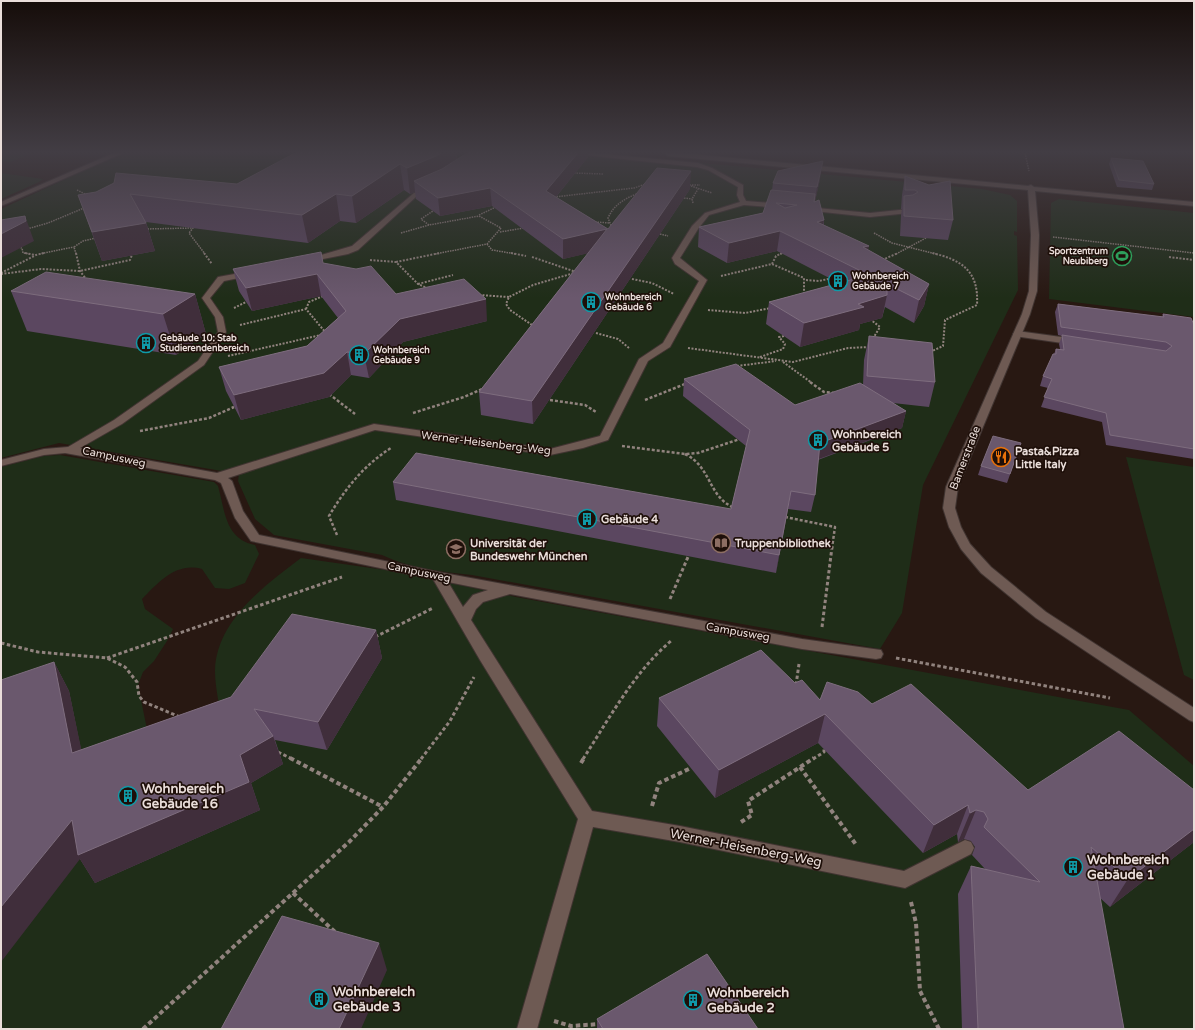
<svg xmlns="http://www.w3.org/2000/svg" width="1195" height="1030" font-family="'Varela Round',sans-serif">
<rect width="100%" height="100%" fill="#281812"/>
<path fill="#1f2d18" d="M1 153H32L10 162 1 161Z
M122 153H594L982 189 1010 195 1017 201V232L1014 231V235L1017 236 1018 290 923 485 902 613 880 649 472 575C443 572 409 568 382 555L274 535 255 519 238 481 239 474 59 443 1 458V209Z
M1 173 43 179 39 182 1 199Z
M1059 199 1194 213V317L1049 299 1051 203Z
M60 455 214 482 218 486C225 511 225 539 255 545L259 554 245 583 229 589 215 588 202 569C176 562 159 582 142 599L145 609 173 629 167 641 154 661 143 672 138 685 151 749 222 723C220 707 215 688 215 671 216 621 265 585 301 558L392 571 516 597 1129 710 1194 766V1029H1V467L44 456Z
M1126 457 1194 467V680L1184 675Z"/>
<g fill="none" stroke-linecap="round" stroke-linejoin="round">
<defs>
<path id="service" d="M1017 331 1076 339 1081 342 1076 345 1014 336 1013 334Z"/>
<path id="minor" d="M114 153H123L1 206V202Z
M567 153H594L698 163 712 168 743 185V195L746 201 782 204 785 206 782 208 744 205 709 215 698 229 680 258 707 280 670 347 648 361 608 440 583 448 550 455 375 430 228 478 232 481 243 511 259 535 438 572 802 639 881 650 883 654 881 658 876 659 802 649 510 594 483 602 476 609 471 620 592 811 680 826 904 871 965 840 971 842 974 848 971 854 905 888 680 842 593 827 537 1029H517L578 819 480 660 433 579 251 541 235 518 221 483 215 480 65 453 44 455 1 466V460L44 449 68 447 114 420 198 361 218 332 215 317 202 298 218 277 251 271H254V275L224 281 210 298 223 317 226 332 204 365 122 424 80 448 217 473 374 424 550 449 600 436 639 359 663 343 699 281 675 264 672 258 692 226 705 213 740 202 737 195 738 187 708 170 697 167ZM448 582 488 590 473 595 463 607Z
M665 153H681L1028 186 1031 185 1034 187 1194 202V206L1035 191 1039 235 1037 291 1030 314 958 487 955 508 961 527 970 544 991 567 1046 612 1194 708V722L1189 720 1036 618 981 573 961 549 949 527 943 508 946 487 1022 314 1029 291 1031 235 1028 190 668 156Z
M429 186 432 188 431 189 418 195 358 250 348 254 308 262 304 260 352 246 414 193Z
M806 207 870 213 909 209 912 211 909 213 870 217 804 210V208Z"/>
</defs>
<use href="#service" stroke="#403431" stroke-width="2"/>
<use href="#minor" stroke="#403431" stroke-width="2"/>
<path stroke="#91837e" stroke-width="1.5" stroke-dasharray="1.5 1" stroke-linecap="butt" d="M1025 153 1029 171
M574 173 603 174
M687 185H700
M691 186 712 193
M77 190 87 195
M554 197 634 188 646 184
M684 198 692 199
M693 203 692 199 698 189
M479 215 496 207
M595 222 610 223
M429 225 421 219 433 211
M612 228 608 218C614 204 626 198 639 193
M27 229 48 223 84 208
M145 229 193 228 189 233 205 254
M500 232 524 228
M401 233 429 225 479 216 501 228 487 244 435 254
M874 233 892 243 936 254
M660 234 668 236
M1053 237 1194 253
M487 244 492 250 516 254
M18 247 22 248 23 253 31 254
M39 254 74 247
M76 254 74 247 83 241 96 238
M780 254 785 252
M896 254 926 238"/>
<path stroke="#91837e" stroke-width="2" stroke-dasharray="2 1.5" stroke-linecap="butt" d="M25 253 35 255
M76 253 80 271 86 279
M204 253 212 264
M511 253 526 256
M532 257 576 272
M1169 257 1194 260
M370 260 396 262 418 284 427 288
M882 260 898 253
M396 262 440 253
M772 264 776 256 782 253
M1 273 36 255 44 253
M1 274 41 269 80 271 130 260 132 255
M721 276 772 264 804 278V295
M632 279 652 283 674 294
M806 280 819 281 833 278
M418 284 453 275
M479 295 509 297
M234 308 246 302
M306 309 309 302 323 296
M708 310 745 313 771 308
M870 319 880 327 872 340
M240 325 306 309 326 333
M532 325 510 310 506 304 509 297 533 285 574 273
M596 333 618 339 629 348
M688 348 793 362 848 348 869 347
M930 352 943 346 945 320 977 305C979 271 962 260 932 253
M228 356 321 335
M760 357 783 349 785 344 779 337 784 336
M783 362 812 383
M737 366 776 361"/>
<path stroke="#91837e" stroke-width="2.5" stroke-dasharray="3 2" stroke-linecap="butt" d="M810 382 824 392 834 393
M329 394 355 414
M550 400 585 405 596 412
M645 400 685 384
M413 413 464 397 482 389
M140 431 209 418 234 407
M622 446 685 454 698 453 740 439
M685 454C712 467 708 498 735 508
M785 517 835 527 832 548
M337 535 329 516C345 489 364 465 391 448"/>
<path stroke="#91837e" stroke-width="3" stroke-dasharray="3.5 2.5" stroke-linecap="butt" d="M670 599 688 557
M822 627 832 547
M375 637 433 608
M1 643 38 652 107 658 125 667 137 682 139 696 144 702 180 717
M107 658 342 577
M896 658 1110 698
M796 685 799 664
M278 752 292 759
M421 759 450 721 474 677
M583 759C609 719 634 672 671 641
M813 759 824 752V747"/>
<path stroke="#91837e" stroke-width="4" stroke-dasharray="4.5 3" stroke-linecap="butt" d="M290 758 383 807
M581 763 584 758
M800 767 857 846
M652 806 659 783 691 768
M741 822 752 815 748 801 814 758
M293 893 335 932
M911 902 916 923 920 991 939 1029
M554 1021 571 1026 600 1024
M143 1029 349 842 383 807 422 758"/>
<use href="#service" fill="#6e5a53" fill-rule="evenodd"/>
<use href="#minor" fill="#6e5a53" fill-rule="evenodd"/>
</g>
<path fill="#5b4760" d="M456 153 457 160 578 153H588V157L556 197 608 229 690 189 533 424 481 415 479 392 588 253 563 259 492 206 440 216 416 199 415 192 410 194 404 190 356 223 340 221 308 243 146 222 155 251 102 261 78 195 237 184Z
M1111 158 1154 184 1152 190 1117 187 1109 164Z
M905 176 953 220 948 240 900 236 901 215 902 209H901L902 195Z
M820 179 815 201 824 220V225L929 284 924 306 914 323 885 307 882 318 860 324 859 330 800 347 766 324 769 302 839 283 777 251 727 263 698 247 699 227 763 213 772 190 773 183Z
M323 263 396 294 487 321 403 342 369 378 351 375 329 397 241 420 226 391 219 367 307 346 338 318 321 296 252 311 239 291 233 269Z
M11 291 195 294 206 334 176 355 27 331Z
M1058 304 1162 317 1163 314 1194 325V459L1106 445 1102 422 1041 407 1048 388 1040 386 1043 376 1054 354 1056 349H1060L1059 344 1062 336 1058 335 1055 312Z
M869 336 935 382 929 407 893 403 906 411 902 428 818 460 815 495 811 512 788 509 776 573 396 500 393 482 731 509 746 446 683 396 684 379 795 405 863 385 864 360Z
M1018 452 1007 483 978 475 981 466Z
M376 630 382 658 327 750 275 740 283 764 251 783 260 810 95 883 80 859 54 662 69 691 81 750 231 697Z
M795 683 820 700 872 704 1028 790H1194V842L1110 907 1100 898 1124 1029H962L958 894 971 866 985 869 972 855 975 847 971 841 964 839 958 842 957 834 923 853 818 743 715 798 657 726 659 698Z
M597 1019 758 1029H597Z"/>
<path fill="#402e3b" d="M441 153H456L457 169 414 181 415 192 410 194 407 168Z
M578 153H588V157L546 209V191Z
M823 161 820 179 814 206 817 187Z
M400 164 404 190 356 223 352 196Z
M691 171 690 189 533 424 532 401Z
M490 188 492 206 440 216 438 198Z
M336 194 340 221 308 243 302 215Z
M25 216 34 241 1 258V234Z
M824 220 821 240 817 222Z
M146 223 155 251 102 261 92 232Z
M607 229V249L563 259V239Z
M780 231 777 251 727 263 729 243Z
M869 246 865 267 863 247Z
M317 274 321 296 252 311 246 288Z
M929 284 924 306 914 323 919 300Z
M195 294 206 334 176 355 163 314Z
M887 295 882 318 860 324 859 330 800 347 804 323 858 304Z
M486 299 487 321 403 342 369 378 364 354 400 319Z
M347 352 351 375 329 397 241 420 234 395Z
M906 411 902 428 816 460 820 443Z
M791 491 788 509 776 573 779 555Z
M376 630 382 658 327 750 318 722Z
M54 662 69 691 88 781 72 753Z
M825 714 818 743 715 798 719 770Z
M273 736 283 764 251 783 260 810 95 883 80 859 1 962V907L72 820 240 755Z
M968 805 957 834 923 853 934 825Z
M976 810 964 839 958 842 970 813Z
M1194 829V842L1110 907 1128 879Z
M379 943 387 970 361 1029H339Z"/>
<path fill="#6a586d" stroke="#7e6d7e" fill-rule="evenodd" d="M295 153H441L436 156 407 168 400 164 352 196 336 194 302 215 130 194 146 223 92 232 78 195 96 192 114 183 116 173 237 184Z
M467 153H578L546 191 608 229 657 168 691 171 532 401 479 392 607 229 563 239 490 188 438 198 414 181 442 169Z
M1111 158 1143 161 1154 184 1119 180Z
M823 161 817 187 773 183 778 171Z
M905 176 929 185 950 181 953 220 904 216V196L913 195 918 192 915 190H905Z
M771 190 815 194 814 202 819 200 824 220 817 222 869 246 863 247 929 284 919 300 887 284V295L858 304 864 307 804 323 769 302 869 275 780 231 729 243 699 227 763 213ZM776 203 797 205 785 208Z
M25 216 26 221 1 234V220Z
M321 252 323 263 356 269 371 266 396 294 464 279 486 299 400 319 364 354 347 352 324 373 234 395 219 367 307 346 346 311 317 274 246 288 233 269Z
M46 272 195 294 163 314 11 291Z
M1058 304 1164 317 1163 314 1191 318 1194 325V449L1110 435 1106 413 1044 397 1052 379 1043 376 1053 354H1056V349L1064 350 1062 335 1166 351 1172 346 1166 342 1061 327Z
M869 336 932 343 935 382 867 376Z
M736 364 795 405 860 383 906 411 820 443 815 495 791 491 779 555 393 482 416 453 731 509 750 430 684 379Z
M993 436 1021 443 1010 474 981 466Z
M292 614 376 630 318 722 254 709 273 736 240 755 249 782 78 855 72 820 1 907V680L54 662 72 753 231 697Z
M761 650 795 683 802 680 820 700 827 682 858 692 872 704 911 684 1028 790 1119 731 1194 790V829L1128 879 1091 847 1124 1029H976L978 1028 971 866 1040 882 984 827 988 819 984 812 976 810 970 813 968 805 934 825 825 714 719 770 659 698Z
M282 916 379 943 339 1029H221Z
M707 954 758 1029H603L597 1019Z"/>
<linearGradient id="sky" x2="0" y2="1"><stop stop-color="#160d0a"/><stop offset="0.51" stop-color="#423d44"/><stop offset="1" stop-color="#423d44" stop-opacity="0"/></linearGradient>
<rect width="1195" height="298" fill="url(#sky)"/>
<defs>
<symbol id="stadium-ring" viewBox="-11 -11 22 22"><circle r="9.5" fill="#1e0f09" stroke="#2e9e5b" stroke-width="1.5"/><path d="M0-5a6.5 5 0 1 0 0 10a6.5 5 0 1 0 0-10ZM-3.5-1.8h7v3.6h-7Z" fill="#2e9e5b"/></symbol>
<symbol id="building-ring" viewBox="-11 -11 22 22"><circle r="9.5" fill="#1e0f09" stroke="#0f9aa8" stroke-width="1.5"/><path d="M-4-6H4V6H1V3H-1V6H-4ZM-2.5-4.3h1.7v1.8h-1.7ZM.8-4.3h1.7v1.8H.8ZM-2.5-1h1.7V.8h-1.7ZM.8-1h1.7V.8H.8Z" fill="#0f9aa8"/></symbol>
<symbol id="restaurant-ring" viewBox="-11 -11 22 22"><circle r="9.5" fill="#1e0f09" stroke="#e8710a" stroke-width="1.5"/><path d="M-5-6h1v4h1v-4h1v4h1v-4h1v5L-1.5 .5V6h-2V.5L-5-1ZM5-6V6H3V1.5H1.5Q1.5-4 5-6Z" fill="#e8710a"/></symbol>
<symbol id="library-ring" viewBox="-11 -11 22 22"><circle r="9.5" fill="#1e0f09" stroke="#8d6e63" stroke-width="1.5"/><path d="M-6-4Q-3-5.5-.7-3.5V5Q-3 3-6 4ZM6-4Q3-5.5 .7-3.5V5Q3 3 6 4Z" fill="#8d6e63"/></symbol>
<symbol id="university-ring" viewBox="-11 -11 22 22"><circle r="9.5" fill="#1e0f09" stroke="#8d6e63" stroke-width="1.5"/><path d="M0-5L7-2L0 1L-7-2ZM-4 1L0 2.5L4 1V4Q0 6-4 4Z" fill="#8d6e63"/></symbol>
</defs>
<g fill-rule="evenodd">
<use href="#stadium-ring" x="1111" y="245" width="22" height="22"/>
<use href="#building-ring" x="827" y="270" width="22" height="22"/>
<use href="#building-ring" x="580" y="291" width="22" height="22"/>
<use href="#building-ring" x="135" y="332" width="22" height="22"/>
<use href="#building-ring" x="348" y="344" width="22" height="22"/>
<use href="#building-ring" x="807" y="429" width="22" height="22"/>
<use href="#restaurant-ring" x="990" y="446" width="22" height="22"/>
<use href="#building-ring" x="576" y="508" width="22" height="22"/>
<use href="#library-ring" x="710" y="532" width="22" height="22"/>
<use href="#university-ring" x="445" y="538" width="22" height="22"/>
<use href="#building-ring" x="117" y="785" width="22" height="22"/>
<use href="#building-ring" x="1062" y="856" width="22" height="22"/>
<use href="#building-ring" x="308" y="988" width="22" height="22"/>
<use href="#building-ring" x="682" y="989" width="22" height="22"/>
</g>
<g text-anchor="middle" dominant-baseline="central" stroke-width="3.5" stroke-linejoin="round" paint-order="stroke">
<g font-size="9" font-weight="bold" fill="#eadeda" stroke="#1e0f09" text-anchor="start">
<text x="1108" y="251" text-anchor="end">Sportzentrum<tspan x="1108" dy="10">Neubiberg</tspan></text>
<text x="852" y="276">Wohnbereich<tspan x="852" dy="10">Gebäude 7</tspan></text>
<text x="605" y="297">Wohnbereich<tspan x="605" dy="10">Gebäude 6</tspan></text>
<text x="160" y="338">Gebäude 10: Stab<tspan x="160" dy="10">Studierendenbereich</tspan></text>
<text x="373" y="350">Wohnbereich<tspan x="373" dy="10">Gebäude 9</tspan></text>
</g>
<g font-size="11" font-weight="bold" fill="#eadeda" stroke="#1e0f09" text-anchor="start">
<text x="832" y="434">Wohnbereich<tspan x="832" dy="13">Gebäude 5</tspan></text>
<text x="1015" y="451">Pasta&amp;Pizza<tspan x="1015" dy="13">Little Italy</tspan></text>
<text x="601" y="519">Gebäude 4</text>
<text x="470" y="543">Universität der<tspan x="470" dy="13">Bundeswehr München</tspan></text>
<text x="735" y="543">Truppenbibliothek</text>
</g>
<g font-size="11" fill="#eadeda" stroke="#1e0f09">
<text transform="translate(486 443) rotate(7)">Werner-Heisenberg-Weg</text>
<text transform="translate(114 457) rotate(12)">Campusweg</text>
<text transform="translate(965 458) rotate(-69)">Bamerstraße</text>
<text transform="translate(419 572) rotate(12)">Campusweg</text>
<text transform="translate(738 632) rotate(10)">Campusweg</text>
</g>
<g font-size="13" font-weight="bold" fill="#eadeda" stroke="#1e0f09" text-anchor="start">
<text x="142" y="789">Wohnbereich<tspan x="142" dy="15">Gebäude 16</tspan></text>
<text x="1087" y="860">Wohnbereich<tspan x="1087" dy="15">Gebäude 1</tspan></text>
<text x="333" y="992">Wohnbereich<tspan x="333" dy="15">Gebäude 3</tspan></text>
<text x="707" y="993">Wohnbereich<tspan x="707" dy="15">Gebäude 2</tspan></text>
</g>
<g font-size="13" fill="#eadeda" stroke="#1e0f09">
<text transform="translate(746 848) rotate(11)">Werner-Heisenberg-Weg</text>
</g>
</g>
<rect width="1195" height="1030" fill="none" stroke="#eadeda" stroke-width="4"/>
</svg>
